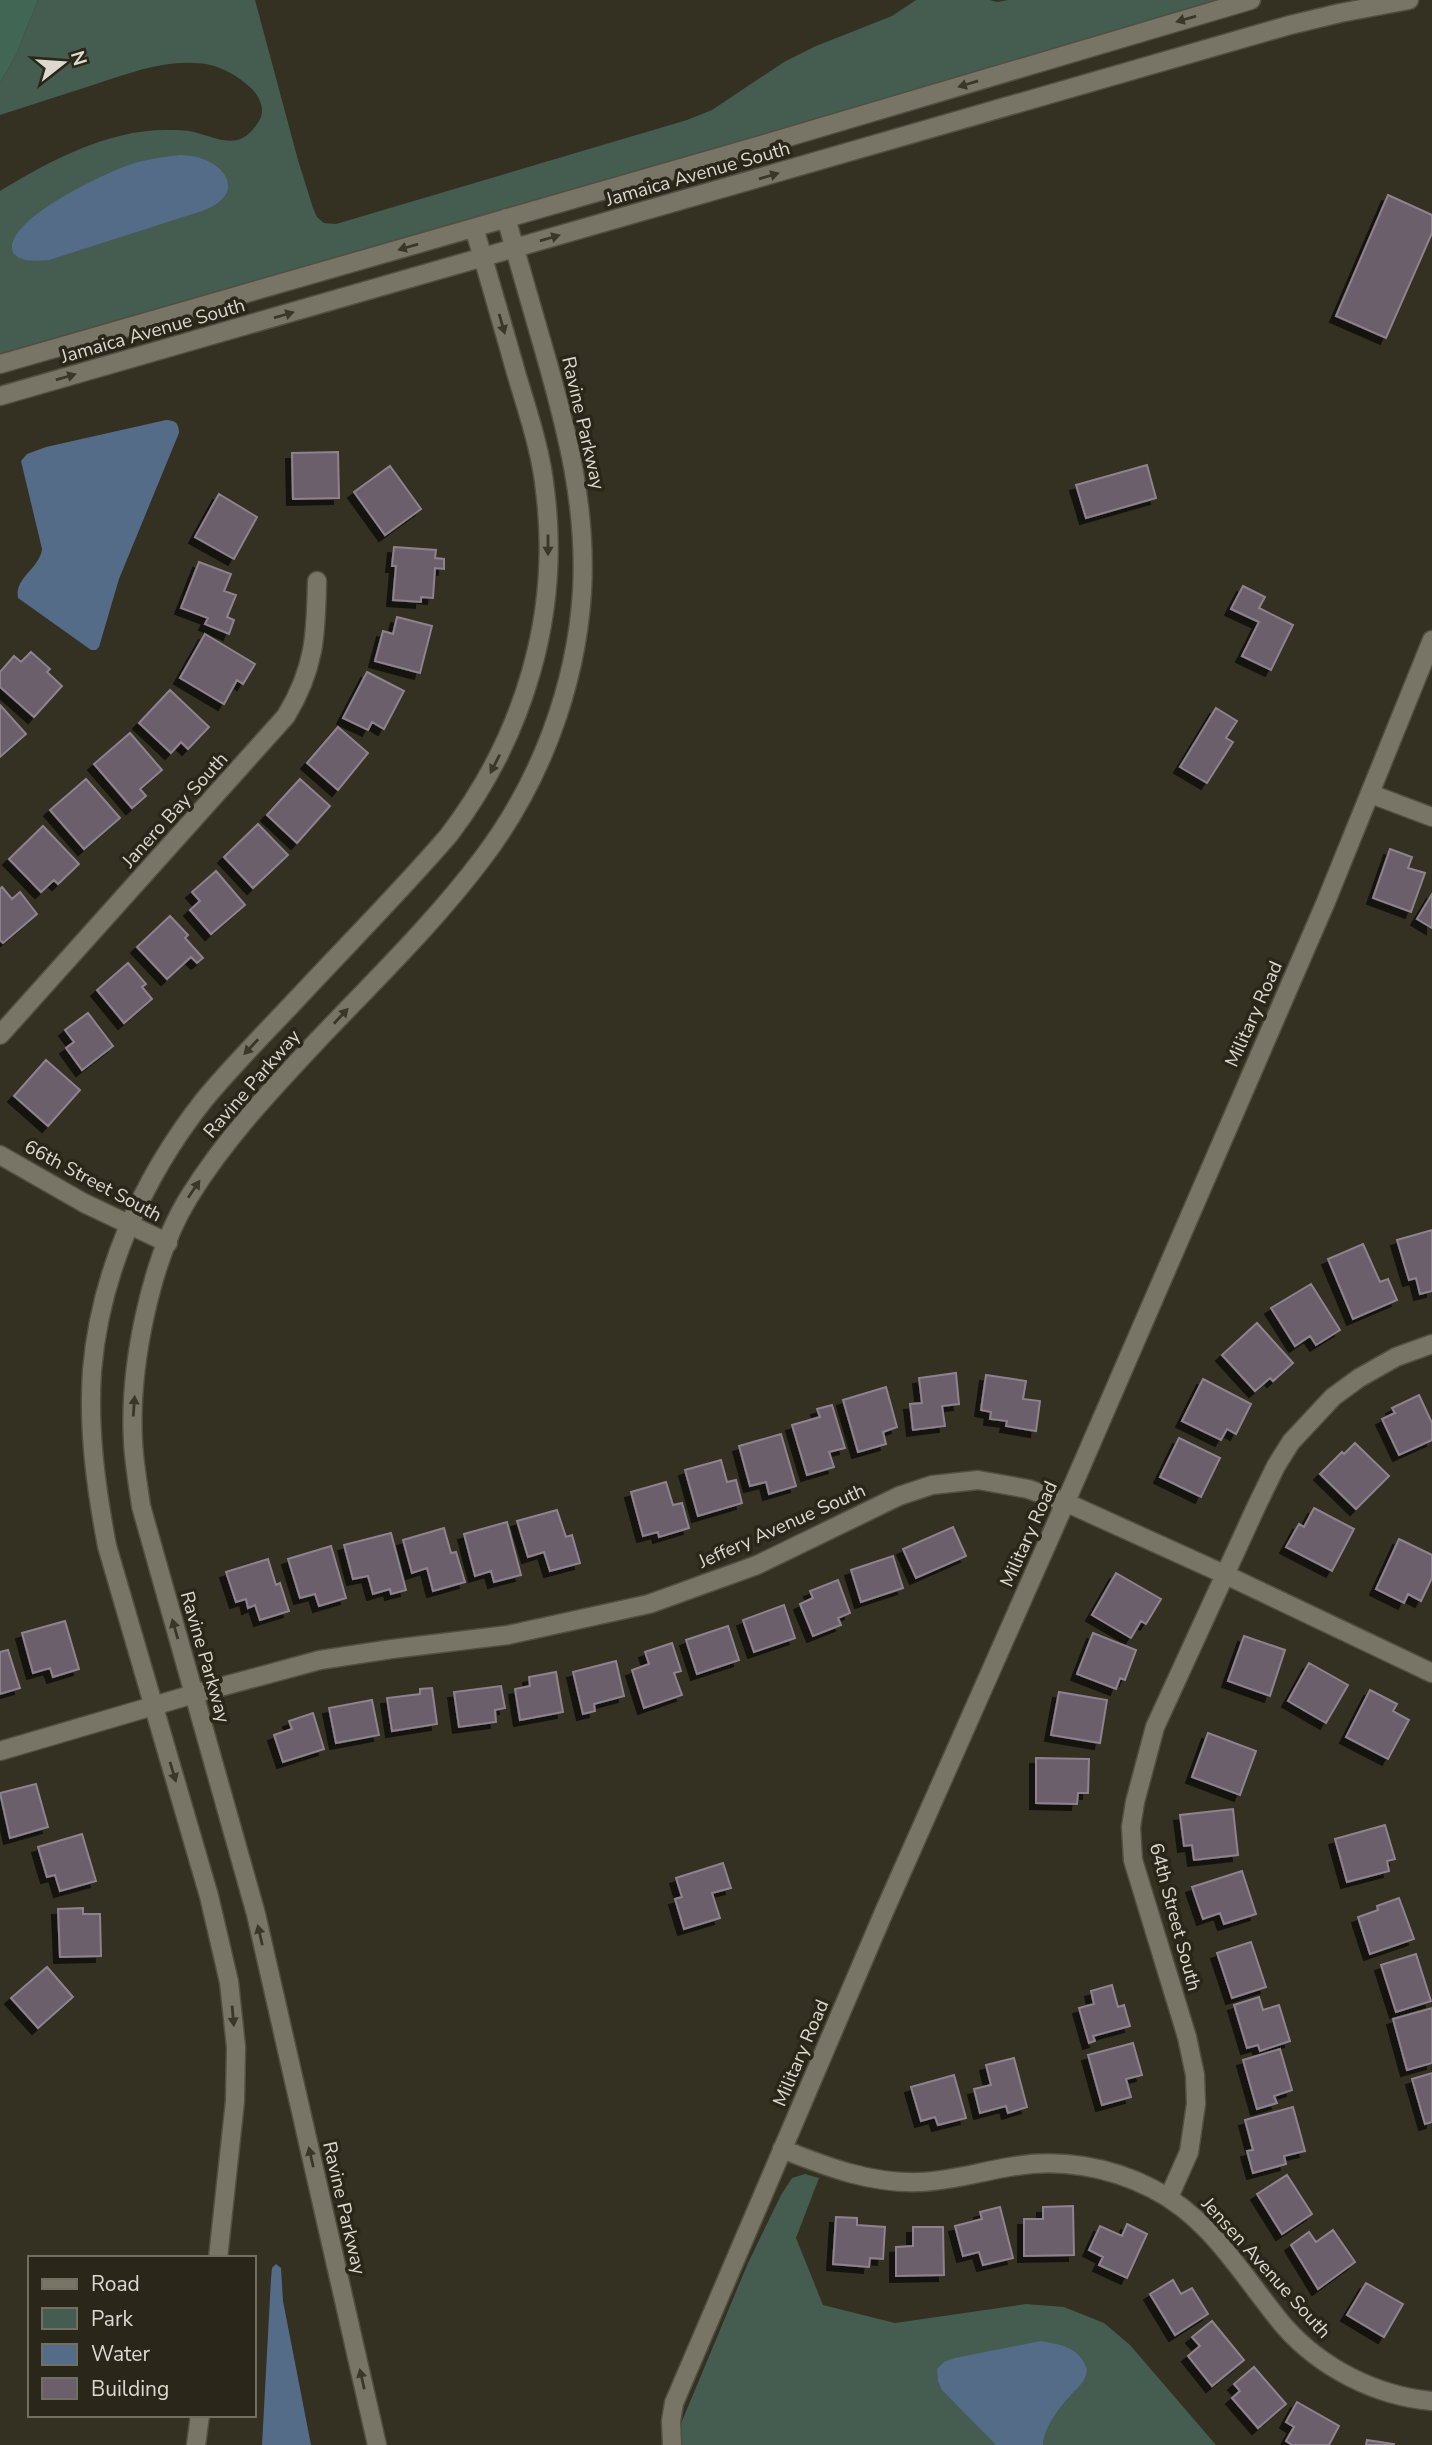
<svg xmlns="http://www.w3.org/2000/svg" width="1432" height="2445" font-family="'Nunito Sans',sans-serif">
<defs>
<filter id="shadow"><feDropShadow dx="-6" dy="6" stdDeviation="0" flood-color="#0009"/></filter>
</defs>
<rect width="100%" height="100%" fill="#343022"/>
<path fill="#455c50" d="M38 0H255L298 160 313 208 317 217 324 223 336 224 687 120 712 110 784 62 816 46 892 16 916 0H990L997 2 1008 0H1219L804 124 0 355V191C49 161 109 129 168 130 177 130 186 130 194 132 221 139 240 152 259 121 266 110 260 97 251 88 236 74 216 63 194 63 161 61 127 74 96 84 64 94 32 105 0 115V83L16 55Z
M805 2174 819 2178 796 2238 823 2305 895 2323 1026 2304 1064 2307 1104 2323 1130 2345 1216 2445H672L748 2263 781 2195 792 2178Z"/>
<path fill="#416653" d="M0 0H38L16 55 0 83Z"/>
<path fill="#546c87" d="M180 155C222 155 252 193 202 211L49 260C37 261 23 263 13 253 0 221 111 170 132 164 147 159 164 157 180 155Z
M166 420C175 420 179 423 179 433L119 579 99 647 96 650H91L18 598C14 578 40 568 42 549L21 461 27 454 46 447Z
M276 2264 281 2268 283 2301 311 2445H262L271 2279 272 2268Z
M1041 2341C1062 2345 1079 2347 1087 2369 1086 2383 1077 2387 1069 2397 1059 2408 1043 2429 1043 2445H996L942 2390 938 2381 937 2369 944 2362 955 2358Z"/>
<path fill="#6b5f6b" stroke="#8e828f" stroke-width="2" filter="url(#shadow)" d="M1388 195 1432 215V233L1386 338 1336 316Z
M338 452 339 498 293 499 292 453Z
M1147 465 1156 498 1086 518 1076 485Z
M390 466 421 509 385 535 354 492Z
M219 494 257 517 234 559 195 537Z
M394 547 436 550 435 558 444 559V569L435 568 433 598 421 597V602L393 600 396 566H392Z
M199 562 231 574 224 591 236 595 227 617 234 620 229 634 205 624 208 618 181 608Z
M1243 586 1265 597 1259 608 1293 625 1271 670 1242 656 1259 622 1231 609Z
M397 617 432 626 420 673 375 661 383 631 393 634Z
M205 634 255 664 243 684 237 680 224 704 180 678Z
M31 652 50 669 47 672 62 686 34 717 0 687V672L14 656 21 662Z
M367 672 404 691 384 729 372 722 368 730 343 718Z
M170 690 209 727 188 749 181 742 171 753 139 723Z
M0 705 26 734 0 757Z
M1216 708 1237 721 1226 738 1233 742 1207 783 1180 767Z
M338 727 368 753 338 790 307 763Z
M130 733 162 770 140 789 146 796 132 808 94 764Z
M86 779 120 818 84 849 50 810Z
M300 779 330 806 297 843 267 815Z
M258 824 288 855 253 888 224 857Z
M43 826 79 864 58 884 54 880 41 892 9 859Z
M1390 849 1412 857 1408 868 1425 873 1411 912 1373 898Z
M216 871 245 905 211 934 190 910 200 901 192 892Z
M2 887 12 899 20 892 37 914 3 943 0 940V889Z
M1432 894V928L1417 919Z
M170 916 188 935 185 938 203 958 197 963 191 957 167 979 137 947Z
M128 963 146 984 142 987 152 999 124 1023 97 990Z
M88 1013 113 1046 82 1070 66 1048 74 1042 65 1030Z
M46 1060 80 1090 48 1126 14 1096Z
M1432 1230V1291L1420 1294 1416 1278 1409 1280 1397 1240Z
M1363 1244 1380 1282 1388 1279 1397 1300 1353 1319 1328 1259Z
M1311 1284 1340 1330 1316 1345 1310 1336 1295 1346 1271 1308Z
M1257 1323 1293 1363 1273 1381 1270 1378 1255 1391 1222 1355Z
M956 1373 959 1404 942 1406 945 1426 913 1430 910 1404 922 1403 919 1378Z
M986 1375 1026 1381 1023 1399 1040 1401 1036 1431 1006 1426 1007 1421 990 1419 991 1412 981 1410Z
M1203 1379 1251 1404 1236 1434 1227 1429 1221 1440 1182 1421Z
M886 1387 897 1427 883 1432 886 1444 858 1452 843 1400Z
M1419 1395 1432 1423V1440L1399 1455 1382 1419 1395 1413 1392 1408Z
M832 1405 845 1448 829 1452 834 1467 807 1475 792 1425 820 1417 817 1409Z
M781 1434 796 1486 769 1494 766 1482 750 1486 739 1446Z
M1179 1438 1220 1458 1201 1497 1160 1477Z
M1355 1443 1389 1476 1356 1509 1320 1474 1342 1452 1344 1454Z
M721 1460 727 1482 736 1480 742 1503 698 1516 685 1470Z
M666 1482 673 1505 682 1503 689 1528 659 1537 658 1532 643 1536 631 1492Z
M1314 1508 1354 1529 1332 1571 1286 1547 1299 1524 1304 1527Z
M557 1510 566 1537 572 1535 580 1563 550 1571 544 1552 528 1557 517 1521Z
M507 1522 521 1575 494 1582 491 1571 475 1576 464 1534Z
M953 1527 966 1556 916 1578 903 1549Z
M444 1528 451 1553 456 1552 465 1582 433 1591 427 1568 412 1573 403 1540Z
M391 1533 406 1590 391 1594 390 1589 373 1594 368 1576 353 1579 344 1545Z
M1399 1539 1432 1555V1578L1421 1601 1408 1594 1404 1603 1376 1589Z
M331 1546 346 1598 319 1606 315 1594 300 1598 288 1559Z
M893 1556 903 1588 861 1602 851 1570Z
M268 1559 276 1585 280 1583 289 1611 260 1620 255 1605 248 1608 246 1599 236 1602 226 1572Z
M1116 1573 1161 1599 1146 1624 1141 1621 1131 1638 1092 1615Z
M838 1580 850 1613 838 1618 841 1625 813 1636 800 1604 813 1598 810 1591Z
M784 1605 795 1638 754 1652 743 1620Z
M65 1621 79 1669 53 1677 50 1668 33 1673 22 1633Z
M728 1626 739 1660 697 1674 686 1640Z
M1093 1633 1136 1650 1125 1680 1120 1678 1116 1689 1077 1674Z
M1244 1636 1285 1650 1270 1696 1228 1681Z
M672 1643 681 1671 674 1673 682 1695 644 1708 632 1670 649 1664 645 1652Z
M8 1650 20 1688 0 1694V1652Z
M616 1661 624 1696 594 1704 595 1711 583 1714 573 1672Z
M1309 1663 1348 1685 1326 1723 1288 1701Z
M556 1672 563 1712 520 1720 515 1689 530 1686 529 1677Z
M501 1686 505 1708 495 1710 496 1722 459 1727 454 1692Z
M432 1688 437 1724 392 1731 387 1698 420 1694V1689Z
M1370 1690 1397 1704 1393 1711 1409 1720 1388 1759 1346 1737Z
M1059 1692 1107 1700 1100 1743 1051 1735Z
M372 1700 379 1735 336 1743 329 1708Z
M313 1713 324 1749 283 1762 274 1735 292 1729 289 1721Z
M1208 1733 1256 1751 1240 1795 1192 1777Z
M1036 1758 1089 1759 1088 1793H1078L1077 1804 1036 1803Z
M36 1784 48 1827 10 1838 0 1793Z
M1233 1809 1238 1855 1194 1860 1192 1845 1184 1846 1180 1815Z
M1385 1825 1395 1859 1387 1861 1389 1871 1347 1882 1335 1839Z
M82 1834 96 1881 60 1891 55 1875 47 1877 38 1847Z
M723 1863 731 1888 712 1893 720 1918 684 1929 675 1899 682 1897 676 1878Z
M1242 1871 1256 1914 1224 1924 1220 1913 1203 1919 1192 1887Z
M1399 1898 1414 1939 1370 1954 1358 1917 1378 1910 1377 1906Z
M83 1908V1914H100L101 1956 60 1957 58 1909Z
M1251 1942 1266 1987 1232 1998 1217 1953Z
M1416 1954 1431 2001 1396 2012 1381 1965Z
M47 1967 73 1997 38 2028 11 1998Z
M1112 1985 1118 2007 1124 2005 1130 2026 1093 2036 1095 2041 1089 2043 1079 2008 1094 2004 1091 1991Z
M1259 1997 1263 2010 1279 2005 1290 2041 1260 2051 1258 2045 1247 2048 1234 2005Z
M1432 2008V2063L1407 2070 1393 2019Z
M1133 2043 1142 2075 1126 2079 1131 2097 1102 2105 1088 2055Z
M1280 2049 1292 2090 1274 2096 1277 2103 1257 2109 1243 2060Z
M1014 2058 1027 2107 1008 2113 1006 2106 980 2113 974 2089 991 2085 986 2065Z
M1432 2073V2122L1425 2124 1412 2079Z
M954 2075 966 2118 938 2125 935 2117 921 2121 911 2087Z
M1293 2107 1305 2151 1284 2156 1286 2164 1253 2173 1247 2151 1253 2150 1245 2120Z
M1287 2175 1312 2214 1282 2234 1257 2194Z
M1073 2206 1074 2255 1024 2256V2219H1043V2207Z
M1000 2207 1013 2258 983 2265 979 2252 963 2256 955 2226 982 2219 980 2212Z
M836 2217 857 2218V2225L885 2227 883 2259 870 2258 869 2267 833 2264Z
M1127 2224 1147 2234 1127 2278 1099 2265 1103 2257 1089 2250 1100 2226 1122 2236Z
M913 2227H943L944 2275 896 2276V2247L913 2246Z
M1333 2230 1355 2262 1318 2289 1291 2245 1309 2232 1316 2242Z
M1173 2280 1181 2294 1192 2288 1208 2314 1175 2335 1150 2294Z
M1366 2283 1403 2304 1384 2337 1347 2315Z
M1212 2321 1244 2360 1212 2386 1188 2356 1200 2346 1192 2337Z
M1254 2367 1286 2404 1258 2428 1232 2398 1240 2391 1234 2384Z
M1297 2402 1339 2426 1329 2445H1292L1286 2441 1294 2427 1286 2422Z
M1367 2440 1394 2444V2445H1366Z"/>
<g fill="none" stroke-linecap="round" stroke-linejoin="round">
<defs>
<path id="minor" d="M1371 794 1432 817
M0 1035 286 716C315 668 316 635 317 581
M0 1155 84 1203 168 1243
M0 1751 194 1694 320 1660 392 1649 508 1635 649 1604 757 1565 899 1496 932 1485 978 1480 1028 1489 1065 1502 1226 1575 1432 1673
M782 2149C827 2167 871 2184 920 2182 951 2181 979 2172 1009 2167 1058 2158 1109 2166 1153 2189 1212 2219 1243 2277 1284 2326 1321 2368 1376 2396 1432 2401
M1169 2197 1189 2152 1196 2104 1195 2075 1187 2037 1133 1860 1131 1827 1135 1802 1155 1727 1257 1505 1276 1466 1291 1442 1333 1397 1359 1378 1396 1357 1432 1344
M672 2445 671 2421 674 2403 884 1912 1074 1483 1325 904 1432 640"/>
<path id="tertiary" d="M0 364 768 143 1251 0
M0 396 1290 25 1340 13 1409 0
M218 2258 235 2101 236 2047 229 1982 209 1896 107 1546C96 1488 88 1430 92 1371 100 1273 143 1177 204 1100 232 1066 264 1034 294 1002 346 946 400 892 449 835 524 736 561 614 545 490 541 451 528 413 517 376 503 327 489 277 474 228
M196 2445 200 2415
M377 2445 256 1914 141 1506C138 1484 134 1463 133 1441 129 1368 150 1260 189 1197 225 1139 270 1091 317 1041 372 983 434 923 482 859 540 783 576 687 582 592 587 508 567 430 544 350 531 306 519 262 506 218"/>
</defs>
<use href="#minor" stroke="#514e42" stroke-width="21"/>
<use href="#tertiary" stroke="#514e42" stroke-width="21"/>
<use href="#minor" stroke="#797566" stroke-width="18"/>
<use href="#tertiary" stroke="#797566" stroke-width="18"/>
</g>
<defs><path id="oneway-solid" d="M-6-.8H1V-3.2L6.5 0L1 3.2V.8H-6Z" transform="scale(1.75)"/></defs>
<g fill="#3a3628">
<use href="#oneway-solid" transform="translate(1186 19) rotate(164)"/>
<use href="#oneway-solid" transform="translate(968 84) rotate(163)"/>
<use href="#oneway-solid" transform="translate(769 176) rotate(-16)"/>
<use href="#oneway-solid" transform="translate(550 238) rotate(-16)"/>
<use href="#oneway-solid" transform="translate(408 247) rotate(164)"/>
<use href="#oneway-solid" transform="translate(284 315) rotate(-16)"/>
<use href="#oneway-solid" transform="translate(502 324) rotate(74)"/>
<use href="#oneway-solid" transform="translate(66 377) rotate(-16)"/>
<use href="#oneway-solid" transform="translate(548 545) rotate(90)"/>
<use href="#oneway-solid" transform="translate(495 764) rotate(117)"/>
<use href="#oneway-solid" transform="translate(341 1016) rotate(-47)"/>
<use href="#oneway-solid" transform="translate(251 1047) rotate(133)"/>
<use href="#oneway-solid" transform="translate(194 1189) rotate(-56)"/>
<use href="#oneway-solid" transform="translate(134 1406) rotate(-86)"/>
<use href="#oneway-solid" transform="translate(175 1629) rotate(-106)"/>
<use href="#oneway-solid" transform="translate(173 1772) rotate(73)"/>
<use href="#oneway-solid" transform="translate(260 1935) rotate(-103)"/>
<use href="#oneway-solid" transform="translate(233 2016) rotate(85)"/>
<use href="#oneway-solid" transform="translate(311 2157) rotate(-103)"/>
<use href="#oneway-solid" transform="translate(362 2379) rotate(-103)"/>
</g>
<g text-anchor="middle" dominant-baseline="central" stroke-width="7" stroke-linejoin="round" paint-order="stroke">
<g font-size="19" fill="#dbd9d0" stroke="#2a2619">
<text transform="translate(698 174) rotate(-16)">Jamaica Avenue South</text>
<text transform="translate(153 331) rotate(-16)">Jamaica Avenue South</text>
<text transform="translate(583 423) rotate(77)">Ravine Parkway</text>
<text transform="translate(175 810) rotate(-48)">Janero Bay South</text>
<text transform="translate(1254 1014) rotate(-66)">Military Road</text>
<text transform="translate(252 1084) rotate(-49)">Ravine Parkway</text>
<text transform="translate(93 1181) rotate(28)">66th Street South</text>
<text transform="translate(782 1526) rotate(-24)">Jeffery Avenue South</text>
<text transform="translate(1029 1534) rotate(-66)">Military Road</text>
<text transform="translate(205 1657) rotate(74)">Ravine Parkway</text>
<text transform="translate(1175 1917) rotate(75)">64th Street South</text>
<text transform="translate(801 2053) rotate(-67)">Military Road</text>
<text transform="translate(344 2208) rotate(77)">Ravine Parkway</text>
<text transform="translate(1266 2268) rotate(48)">Jensen Avenue South</text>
</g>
</g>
<rect x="28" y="2256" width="228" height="161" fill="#2a2619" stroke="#716e62" stroke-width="2"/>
<rect x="42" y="2279" width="35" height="10" fill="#797566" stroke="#716e62" stroke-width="2"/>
<text x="91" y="2291" font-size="21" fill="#dbd9d0">Road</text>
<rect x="42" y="2308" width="35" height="21" fill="#455c50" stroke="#716e62" stroke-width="2"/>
<text x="91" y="2326" font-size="21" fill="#dbd9d0">Park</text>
<rect x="42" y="2344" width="35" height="21" fill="#546c87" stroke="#716e62" stroke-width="2"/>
<text x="91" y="2361" font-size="21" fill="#dbd9d0">Water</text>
<rect x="42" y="2378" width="35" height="21" fill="#6b5f6b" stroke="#716e62" stroke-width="2"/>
<text x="91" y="2396" font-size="21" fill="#dbd9d0">Building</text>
<g transform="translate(63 63) rotate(73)" stroke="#2a2619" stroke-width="5" paint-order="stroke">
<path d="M0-5L12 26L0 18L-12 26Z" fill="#dbd9d0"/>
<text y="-10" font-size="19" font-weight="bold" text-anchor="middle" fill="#dbd9d0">N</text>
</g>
</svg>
